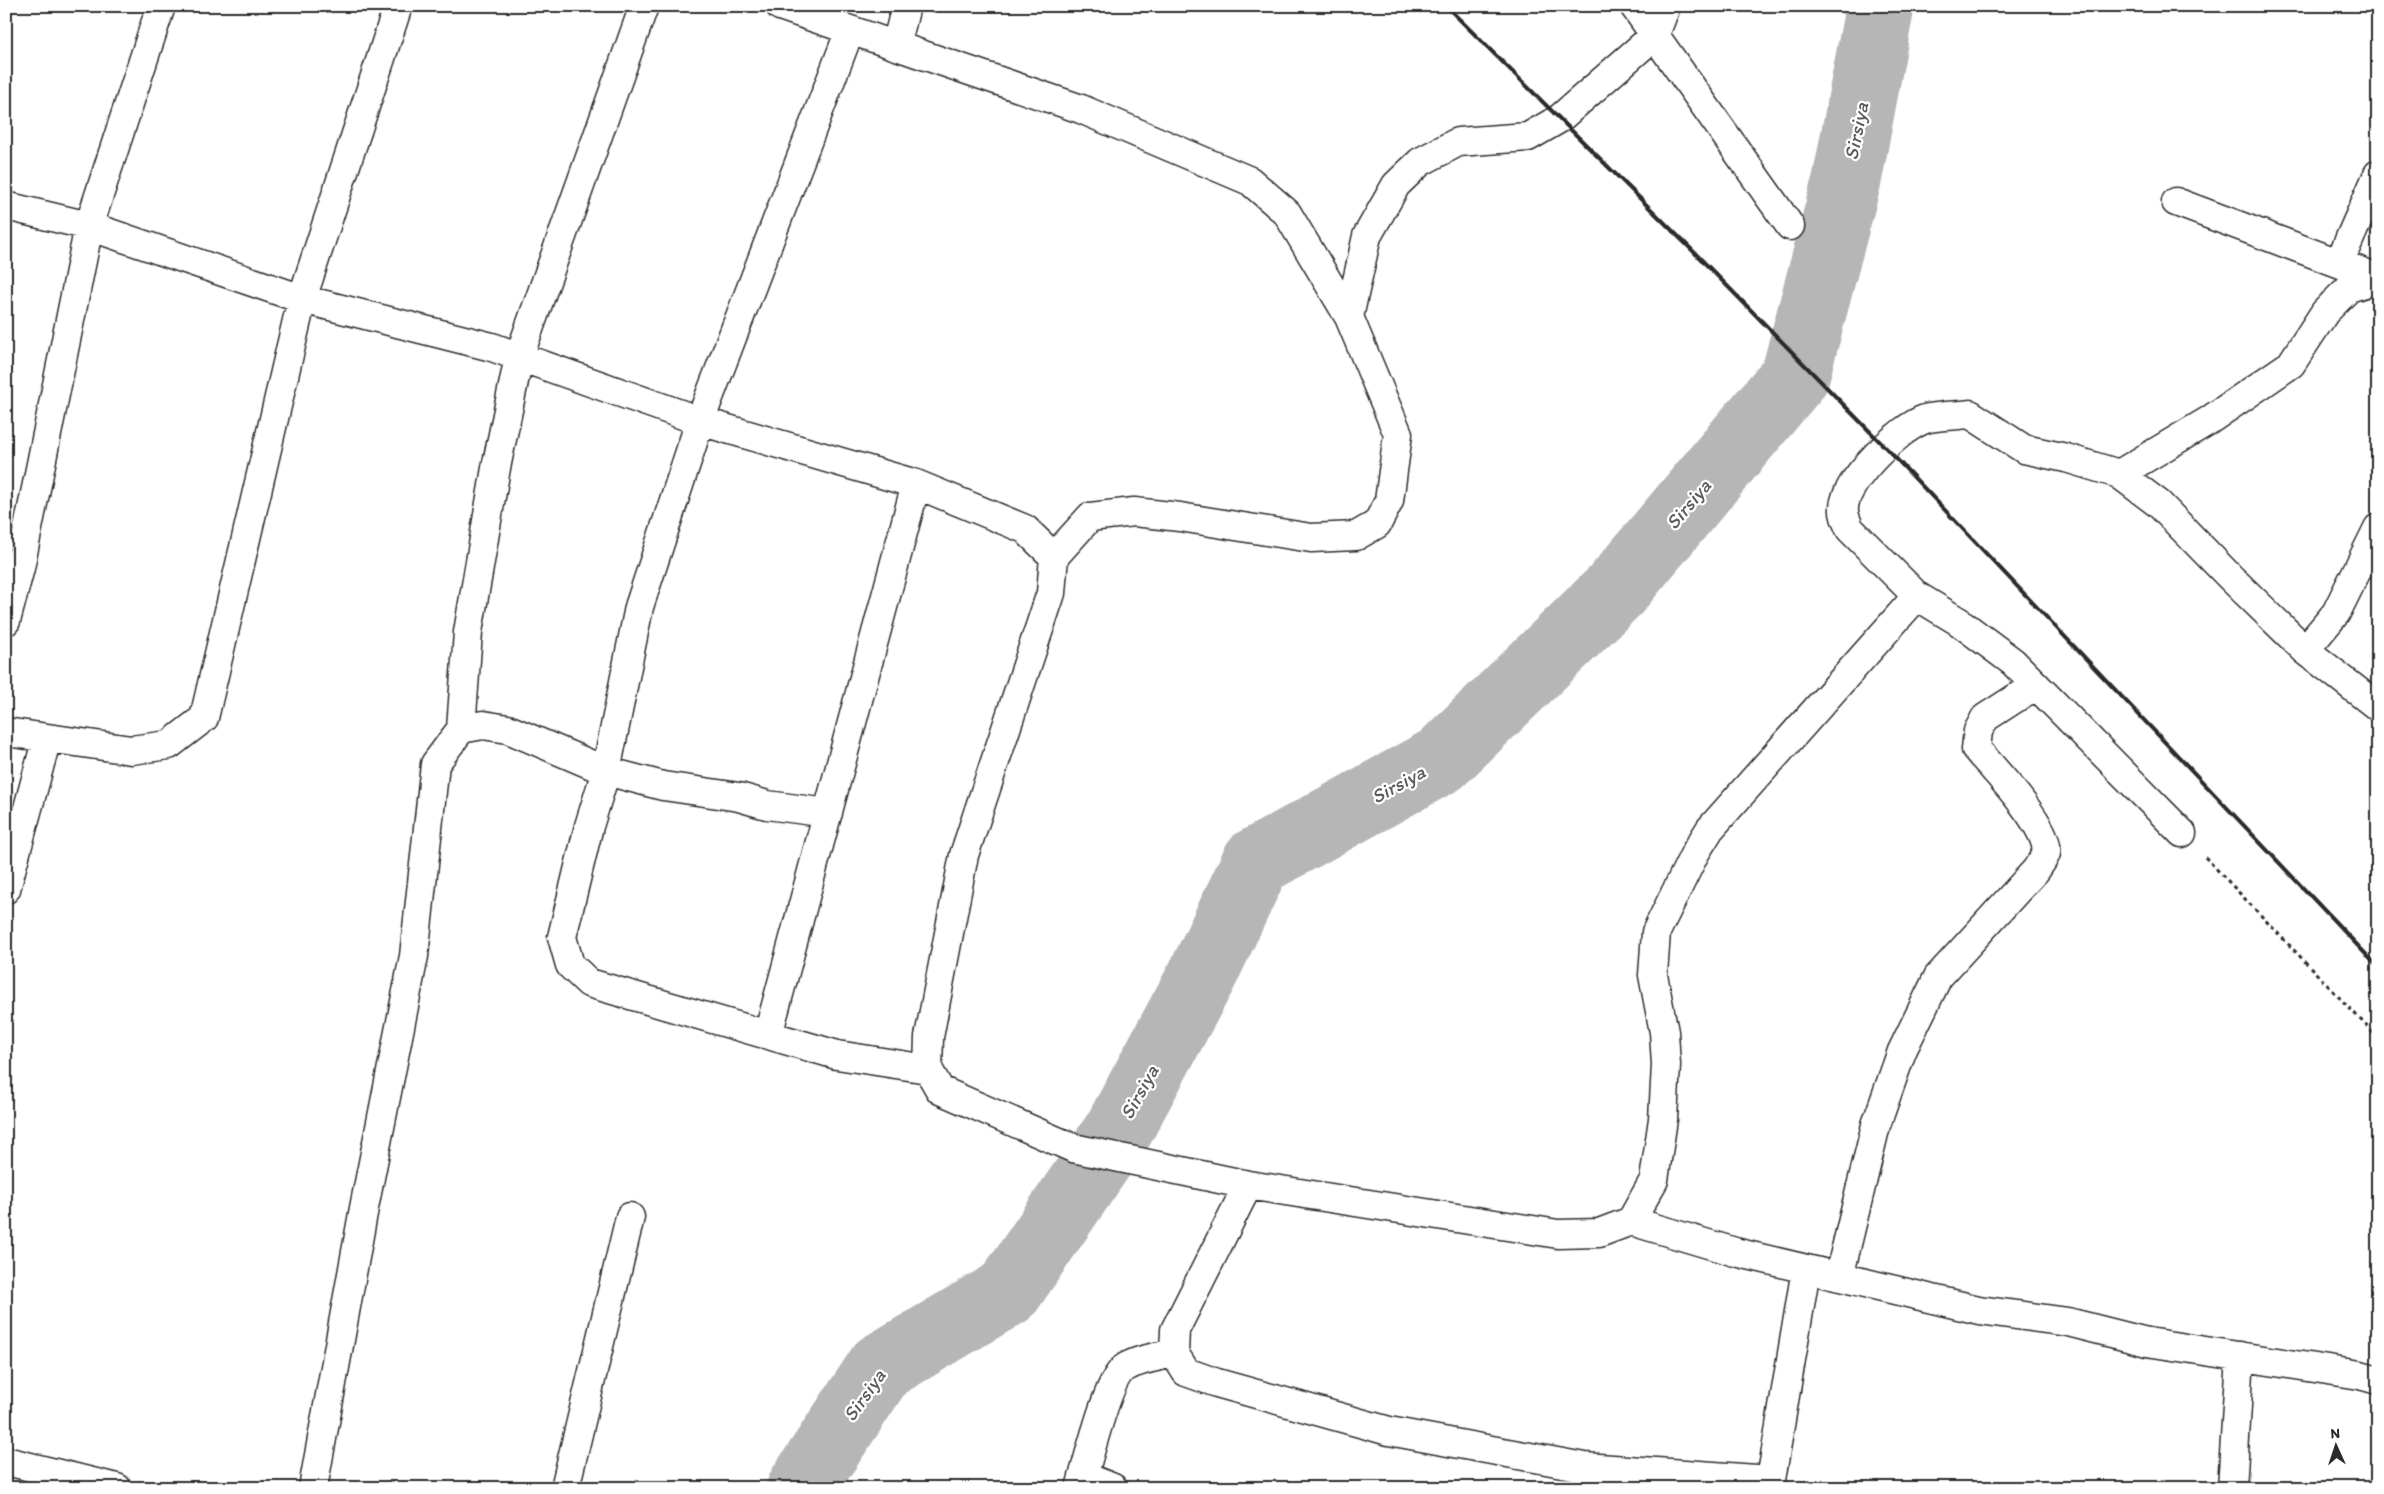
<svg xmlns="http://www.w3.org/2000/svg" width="2384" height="1494" font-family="Itim,sans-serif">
<rect width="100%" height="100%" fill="#fff"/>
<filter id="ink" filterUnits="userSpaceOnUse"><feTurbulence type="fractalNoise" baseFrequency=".02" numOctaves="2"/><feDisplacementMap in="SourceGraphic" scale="10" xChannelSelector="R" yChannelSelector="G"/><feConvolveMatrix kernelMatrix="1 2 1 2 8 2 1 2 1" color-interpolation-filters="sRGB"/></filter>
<g filter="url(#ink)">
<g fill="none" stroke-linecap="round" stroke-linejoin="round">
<path stroke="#b6b6b6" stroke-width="69" d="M801 1488 881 1367 1008 1292 1118 1131 1204 972 1256 862 1441 760 1615 591 1795 376 1847 180 1880 6"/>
<defs>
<path id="minor" d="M780 6 1081 109 1250 181 1287 213 1349 317 1398 434 1389 501 1377 524 1356 536 1311 538 1180 517 1134 512 1090 517 1054 557
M1634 6 1790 226
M850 30 700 421 639 607 606 771 589 826 562 937 570 965 589 983 837 1055 928 1069
M896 46 906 6
M2176 202 2378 278
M6 206 89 226 302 299 492 347 700 421 916 484 1025 529 1054 557 1051 593 964 855 929 1037 928 1069 940 1090 1073 1148 1248 1185 1558 1234 1599 1233 1631 1221 1654 1180 1663 1119 1666 1065 1664 1032 1653 975 1656 932 1695 853 1710 829 1917 596 1850 529C1847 522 1843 515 1844 507 1846 480 1899 428 1925 419 1938 415 1956 416 1970 414L2024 449 2066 458 2119 474 2159 504 2230 577 2305 650 2378 707
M2339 263 2378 174
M1349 317 1367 236 1396 185 1420 162 1458 142 1528 137 1559 119 1655 35 1666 6
M2119 474 2208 421 2291 364 2325 312 2349 288 2378 279
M1917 596 1958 621 2013 662 2182 833
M6 621 20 568 89 226 161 6
M2305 650 2336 613 2378 528
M461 729 468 632 496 468 519 357 644 6
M6 732 131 750 169 745 204 718 302 299 398 6
M6 889 47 738
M768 1035 916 484
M1248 1185 1175 1330 1174 1353 1186 1372 1217 1383 1389 1431 1584 1467 1771 1480 1806 1269
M1631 1221 1735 1252 1979 1310 2068 1322 2147 1342 2360 1375 2378 1380
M1839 1277 1876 1125 1902 1051 1938 977 2036 870C2039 865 2044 859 2046 853 2052 830 1992 767 1976 749L1978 731 1985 718 2036 685
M6 1461 117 1488
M1083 1476 1113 1488
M313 1488 364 1208 414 956 435 764 461 729 483 725 508 729 606 771 663 786 739 797 767 805 828 813
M565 1488 630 1217
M1080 1488C1087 1465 1108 1376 1126 1367 1140 1359 1158 1357 1174 1353
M2232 1488 2240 1356"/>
</defs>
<use href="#minor" stroke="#2b2b2b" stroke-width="31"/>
<path stroke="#2b2b2b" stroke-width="3" stroke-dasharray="4 4" stroke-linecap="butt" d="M2205 857 2378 1038"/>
<use href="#minor" stroke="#fff" stroke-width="28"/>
<path stroke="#2b2b2b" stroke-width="4" d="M1446 6 1691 249 1887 449 2378 967"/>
</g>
</g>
<g text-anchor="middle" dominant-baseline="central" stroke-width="4.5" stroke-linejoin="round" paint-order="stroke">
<g font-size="20" font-style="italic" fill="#5c5c5c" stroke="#fff">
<text transform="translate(1856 131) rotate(-79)">Sirsiya</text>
<text transform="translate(1688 504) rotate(-50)">Sirsiya</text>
<text transform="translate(1398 784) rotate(-29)">Sirsiya</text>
<text transform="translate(1139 1092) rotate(-61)">Sirsiya</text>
<text transform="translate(864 1395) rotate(-55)">Sirsiya</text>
</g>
</g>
<rect width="2384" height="1494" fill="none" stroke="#fff" stroke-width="25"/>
<rect x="12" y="12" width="2359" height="1469" fill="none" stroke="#2b2b2b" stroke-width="2" filter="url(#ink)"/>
<g transform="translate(2336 1446) rotate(357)" stroke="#ffffff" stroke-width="4" paint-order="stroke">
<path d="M0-4L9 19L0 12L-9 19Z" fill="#2b2b2b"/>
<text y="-8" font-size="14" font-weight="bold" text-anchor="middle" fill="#2b2b2b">N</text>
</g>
</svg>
